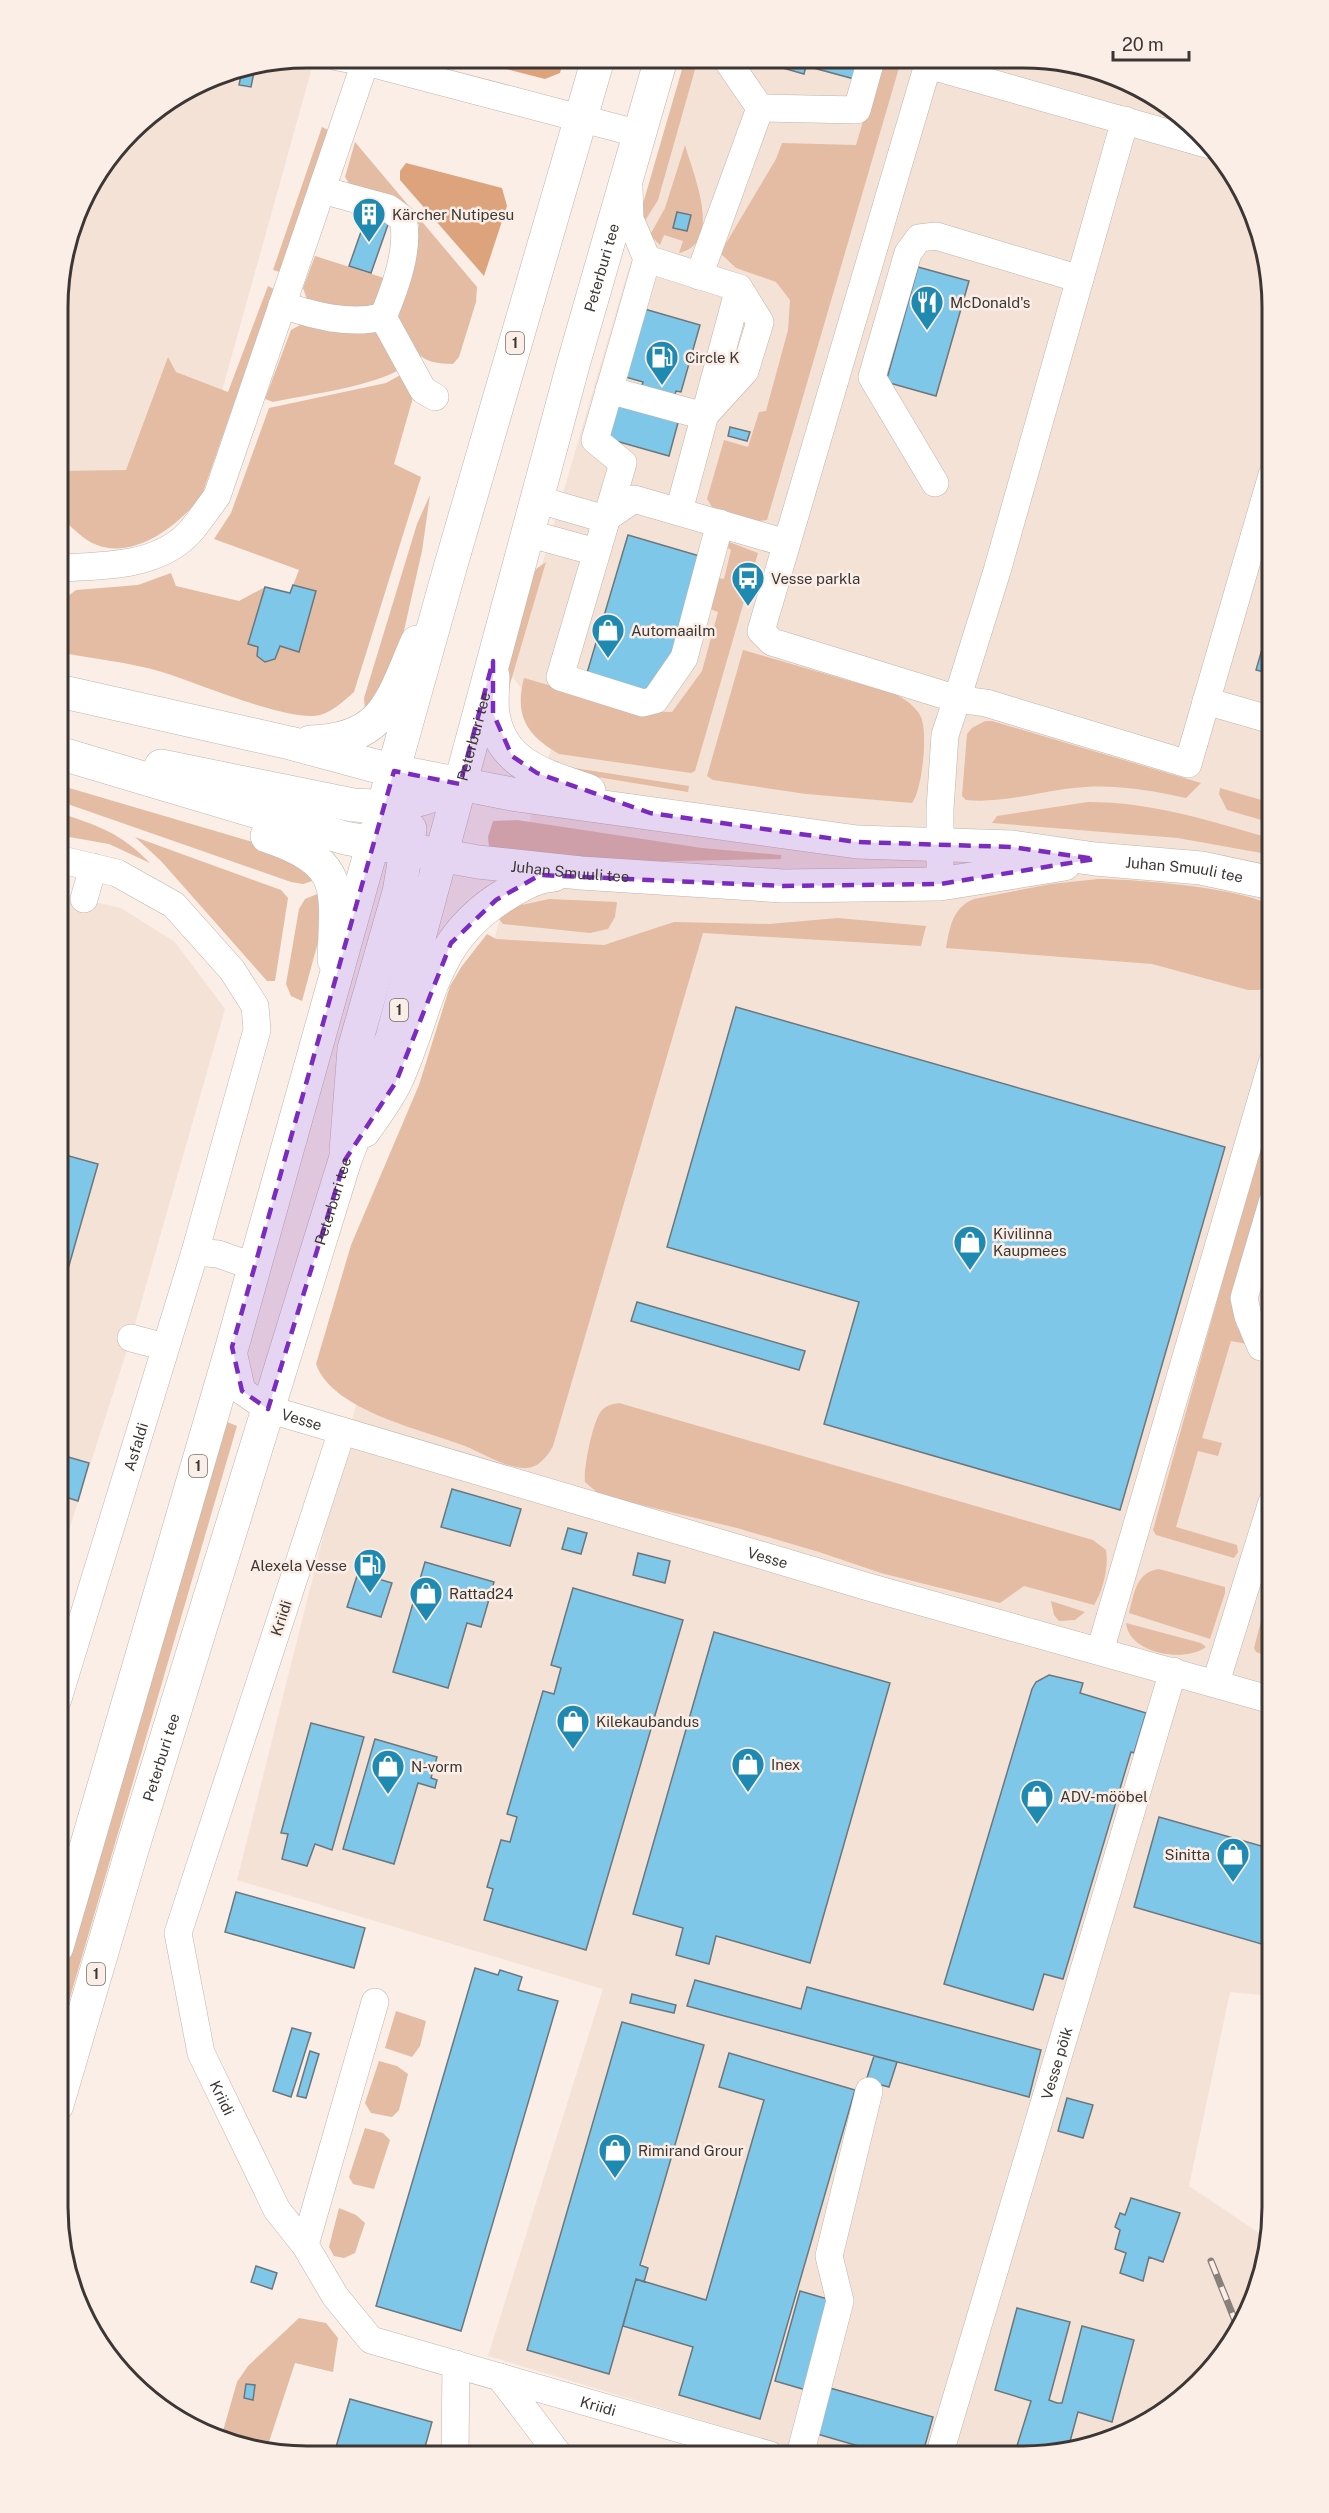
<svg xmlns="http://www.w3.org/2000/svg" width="1329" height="2513" font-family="'Public Sans',sans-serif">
<rect width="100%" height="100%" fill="#faeee6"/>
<path fill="#f5e2d6" d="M306 57H315L198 477 59 525V274L83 196 142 119 211 76Z
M690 59 1071 62 1133 83 1187 119 1230 168 1259 226 1272 306V1996L1230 1992 1189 2186 1268 2239 1253 2302 1220 2359 1161 2414 1103 2443 1023 2456 817 2455 488 2356 603 1989 237 1880 363 1377 556 732 510 674Z
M58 894 121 908 175 942 225 1009 131 1338 58 1564Z"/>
<path fill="#e3bca3" d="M685 59H698L658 200 643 224 642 207Z
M881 61H901L767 520 759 521 712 507 707 499 724 440 748 447 759 412 766 411 788 330 790 300 776 282 736 268 721 254 722 250 776 159 782 143 856 145Z
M322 127 328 130 280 272 273 270Z
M355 142 477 287 476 302 459 357 453 364C420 364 416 353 398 328L400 304 419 225 410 208 352 188 345 177Z
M685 145C693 174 724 243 679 253L683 241 664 235 660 245 650 235 665 208Z
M315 256 384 278 372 311 308 302 303 288Z
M268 286 274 289 202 495C175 531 119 571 78 533 70 526 61 519 59 508 57 496 59 482 59 471L126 470 168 357 176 372 228 392Z
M304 323 379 329 404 367C373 387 310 394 273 402L265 399 291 330Z
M404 373 413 390 412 401 394 464 421 477 354 692C345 700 332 712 320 715 289 723 196 682 162 672 129 662 93 659 59 652V603L76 590 138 585 171 573 176 586 239 601 265 587 290 593 299 570 214 539 231 513 269 408 386 383Z
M430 495 422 551 400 648 388 689 365 710 364 698 417 524Z
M729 542 758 553 695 771 691 773 559 754C527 735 514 716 524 678L638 711 672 712 702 671 718 612 710 609 718 578 724 579 731 550 728 548Z
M546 562 510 684 507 695 504 677 533 577 536 569Z
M743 650 895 694C905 699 915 706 920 715 929 730 922 791 912 803L806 794 713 780 707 776Z
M985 721H992L1201 783 1186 798C1153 791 1120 785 1086 787 1046 789 1006 804 966 800L962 796 967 734 972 728Z
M540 757 562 766 689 786 688 792 555 770Z
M59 785 283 851 318 879 303 884 291 882 59 801Z
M1220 788 1272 803V823L1227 810 1219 794Z
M1088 802C1152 802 1212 821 1272 839V855L1178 838 992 823 997 816Z
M59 813C97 825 121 833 150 863L109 844 58 835Z
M517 820 702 848 781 855V859L629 862 489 847 488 837 493 821Z
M135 837 281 890 288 898 275 981H267L161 861Z
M1098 879C1135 879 1244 888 1272 906V982L1259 990H1248L1152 964 946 948C950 927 952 908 974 899L1051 884Z
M322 892 324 920 302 1001 291 996 286 984 299 909 305 899Z
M549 899 617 902 615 917 608 929 590 933 503 924 495 914 517 906Z
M838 918 926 926 921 946 703 933 553 1446C548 1456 538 1468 526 1468 506 1468 484 1454 465 1446 424 1430 332 1411 316 1364L351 1245 419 1085 450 986 462 966 487 934 496 939 604 945 674 922 769 924Z
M1272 1104V1163L1231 1302 1237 1327 1248 1339 1247 1344 1231 1341 1202 1438 1222 1443 1218 1456 1198 1451 1176 1527 1237 1545 1238 1552 1234 1558 1156 1535 1153 1530Z
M619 1403 1093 1540 1106 1550C1109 1566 1103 1591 1094 1605L1024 1586 1000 1603 881 1573 819 1552 737 1528 600 1495 585 1482C583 1470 593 1419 602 1410 607 1405 613 1404 619 1403Z
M227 1422 237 1426 57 2042V2000Z
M1159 1569 1225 1587V1593L1210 1639 1129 1613C1134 1594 1136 1572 1159 1569Z
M1267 1598 1272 1599V1658L1256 1652 1254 1648Z
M1051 1601 1085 1612 1075 1620 1059 1621 1054 1615Z
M1126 1623 1201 1643 1206 1647C1185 1663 1129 1654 1126 1623Z
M396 2011 426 2021 420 2046 412 2057 385 2048Z
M379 2061 397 2066 408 2074 399 2110 392 2117 371 2113 365 2103Z
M365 2128 383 2133 390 2140 374 2189 353 2184 349 2177Z
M339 2208 356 2215 365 2223 355 2253 344 2258 334 2256 329 2247Z
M299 2318 326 2323 338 2338 333 2372 295 2363 267 2448 249 2446 221 2438 237 2382 248 2366Z"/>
<path fill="#dda37d" d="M484 58 564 59 560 73 545 79 482 63Z
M406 163 502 188 507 206 484 276 400 180V171Z"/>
<path fill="#7fc7e8" stroke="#6b777c" stroke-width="1.5" d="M755 60H863L858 80 806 66 804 74Z
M242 70 254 72 251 87 239 85Z
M368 212 390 219 371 273 349 266Z
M677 212 691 215 687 231 673 228Z
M918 267 969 281 936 396 886 382Z
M641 308 700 325 681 392 676 391 669 416 679 419 669 456 591 434 601 396 636 406 643 382 622 376Z
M730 427 750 432 747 441 728 436Z
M628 535 703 557 672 658 648 695 587 673Z
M293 585 316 591 299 652 280 646 275 659 265 662 257 656 258 647 248 644 265 587 290 593Z
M1272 615V674L1256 670Z
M736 1007 1225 1147 1120 1510 824 1424 859 1302 667 1247Z
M58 1153 98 1164 58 1304Z
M637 1302 805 1351 799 1370 631 1321Z
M58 1454 89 1463 78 1501 59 1495 58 1499Z
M452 1489 521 1509 510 1546 441 1527Z
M568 1528 587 1533 581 1554 562 1549Z
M638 1553 670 1561 665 1583 633 1575Z
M425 1562 494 1582 481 1627 467 1623 448 1688 393 1672Z
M358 1573 392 1583 381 1617 347 1607Z
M573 1588 683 1620 586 1950 484 1920 493 1889 487 1887 501 1840 510 1842 517 1817 507 1814 543 1691 554 1694 561 1668 551 1665Z
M714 1632 890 1683 810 1963 716 1936 709 1964 676 1955 683 1928 633 1914Z
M1049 1675 1083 1683 1080 1693 1146 1713 1134 1753 1131 1752 1063 1979 1044 1974 1033 2010 944 1984 1032 1689 1036 1682Z
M311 1723 364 1737 332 1850 315 1844 307 1866 282 1859 288 1834 281 1833Z
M375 1739 437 1757 431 1778 437 1780 435 1788 418 1783 394 1864 343 1849Z
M1159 1817 1272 1849V1947L1134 1907Z
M236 1892 365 1928 354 1968 225 1932Z
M475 1968 498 1975 500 1970 522 1977 518 1990 558 2001 461 2331 376 2306Z
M695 1980 801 2009 807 1987 1041 2050 1029 2097 687 2006Z
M632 1994 676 2005 674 2013 630 2003Z
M622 2022 704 2045 640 2265 648 2268 644 2282 636 2279 609 2374 527 2350Z
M292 2028 311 2033 291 2097 273 2091Z
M310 2051 319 2054 306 2098 297 2096Z
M729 2053 855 2090 760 2419 679 2395 693 2347 623 2326 636 2279 706 2300 764 2100 719 2087Z
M874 2056 897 2062 889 2087 866 2081Z
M1067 2098 1093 2105 1083 2138 1058 2131Z
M1131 2198 1180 2213 1163 2262 1149 2257 1143 2281 1120 2273 1126 2253 1115 2249 1120 2230 1115 2227 1120 2213 1125 2215Z
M256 2266 277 2273 272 2289 251 2282Z
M800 2291 831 2300 806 2390 775 2381Z
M1017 2308 1070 2322 1049 2400 1057 2403H1062L1082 2326 1134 2340 1112 2422 1078 2412 1068 2449 1034 2454 1016 2449 1031 2401 995 2390Z
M246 2384 255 2385 253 2400 244 2398Z
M830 2388 933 2417 922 2456H893L817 2434Z
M350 2399 432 2422 423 2454H334Z"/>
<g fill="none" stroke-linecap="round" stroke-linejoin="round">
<defs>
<g id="minor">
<path d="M337 57 366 62 640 134"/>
<path d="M929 61 761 631 772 642 957 699 945 735 940 809V884"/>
<path d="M928 65 1210 145"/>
<path d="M760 108 857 110 871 60"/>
<path d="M1125 120 997 571 957 699 986 703 1188 764 1272 475"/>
<path d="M629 187 630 219 647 259 739 288 679 511"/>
<path d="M322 190 388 208 403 219C410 249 395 289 383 317"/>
<path d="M647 259 595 440 623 463 560 677 643 703 655 700 684 658 720 523"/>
<path d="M699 276 760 108 727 60"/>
<path d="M282 305C316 316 348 325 383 317"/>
<path d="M383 317 423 390 435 397"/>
<path d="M609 390 704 416 745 371 760 322 739 288"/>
<path d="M935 483 872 377 908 253 919 238 936 236 1080 279"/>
<path d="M536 499 605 519"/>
<path d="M605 519 634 499 786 543"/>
<path d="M527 533 596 552"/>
<path d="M59 568C102 566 157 567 189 533 199 522 208 508 217 496L367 57"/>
<path d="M1206 701 1272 720"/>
<path d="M58 859 117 873 174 905 232 970 255 1006 257 1030 195 1252"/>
<path d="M84 899 93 867"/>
<path d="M131 1338 165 1347"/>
<path id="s1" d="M232 1347 242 1391 268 1409 872 1588 1272 1700"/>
<path d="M1272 1350 1261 1347 1248 1316 1244 1298 1272 1203"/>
<path id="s2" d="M342 1431 178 1933 201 2053 277 2210 305 2245 335 2296 371 2340 770 2455"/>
<path d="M1100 1651 1272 1063"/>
<path d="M1216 1682 1272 1502"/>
<path id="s3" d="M58 1699 195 1252 218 1254 255 1267"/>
<path d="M305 2245 375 2002"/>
<path d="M500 2377 559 2455"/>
<path d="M455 2454 456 2364"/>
<path d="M800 2455 840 2301 829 2256 869 2091"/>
<path id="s4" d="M939 2456 1173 1671"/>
</g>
<g id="major">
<path d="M493 676C493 688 491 702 493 714 501 766 547 776 589 791"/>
<path id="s5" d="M59 691 290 743 394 771 517 795 857 842 1012 847 1095 859 1201 868 1272 883"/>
<path d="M310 742C385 740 391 701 417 642"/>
<path id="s6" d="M59 753 345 838 478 862 581 873 783 886 940 884 1064 864"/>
<path d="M161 766 353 805C393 808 424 802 460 784"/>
<path d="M267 836C346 863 336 887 334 960"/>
<path d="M364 1131C375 1115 388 1098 396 1081 431 1005 428 940 508 893 523 884 536 876 554 875"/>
<path d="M346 1151 354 1049 399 892 410 829"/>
</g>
<g id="highway">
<path d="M57 1947 232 1347 450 568 598 59"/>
<path id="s7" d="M57 2105 134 1843 345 1160 392 1038 573 365 661 59"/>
</g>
</defs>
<use href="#minor" stroke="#bfb4ac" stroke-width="28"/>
<use href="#major" stroke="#bfb4ac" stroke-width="34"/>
<use href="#highway" stroke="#bfb4ac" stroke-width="34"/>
<use href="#minor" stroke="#fff" stroke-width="27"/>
<use href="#major" stroke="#fff" stroke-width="33"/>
<use href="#highway" stroke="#fff" stroke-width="33"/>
<defs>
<path id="rail" d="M1211 2261 1238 2328"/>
</defs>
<use href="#rail" stroke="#88807b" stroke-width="7"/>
<use href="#rail" stroke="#faeee6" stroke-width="4.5" stroke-dasharray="14" stroke-linecap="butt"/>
</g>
<path fill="#7b2cbf" fill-opacity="0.2" stroke="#7b2cbf" stroke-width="4.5" stroke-dasharray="12 8" stroke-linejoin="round" d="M493 661V713L512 756 537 773 650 813 857 842 1012 847 1095 859 940 884 783 886 540 875 496 900 451 943 396 1082 345 1160 268 1409 242 1391 232 1347 394 771 460 784Z"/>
<defs>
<symbol id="building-pin" viewBox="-11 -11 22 30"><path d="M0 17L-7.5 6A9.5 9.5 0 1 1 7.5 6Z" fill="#1f8ab1" stroke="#faeee6"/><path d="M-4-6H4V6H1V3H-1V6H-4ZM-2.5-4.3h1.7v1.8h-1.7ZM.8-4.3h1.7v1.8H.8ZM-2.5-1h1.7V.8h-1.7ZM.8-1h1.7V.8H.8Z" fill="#fff"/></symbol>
<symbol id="restaurant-pin" viewBox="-11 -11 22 30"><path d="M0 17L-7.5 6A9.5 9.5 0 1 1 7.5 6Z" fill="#1f8ab1" stroke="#faeee6"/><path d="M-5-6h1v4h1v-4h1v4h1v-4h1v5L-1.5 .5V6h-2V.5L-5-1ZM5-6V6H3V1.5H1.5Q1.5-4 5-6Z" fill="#fff"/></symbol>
<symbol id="fuel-pin" viewBox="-11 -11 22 30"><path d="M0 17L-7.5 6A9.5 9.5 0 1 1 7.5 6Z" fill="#1f8ab1" stroke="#faeee6"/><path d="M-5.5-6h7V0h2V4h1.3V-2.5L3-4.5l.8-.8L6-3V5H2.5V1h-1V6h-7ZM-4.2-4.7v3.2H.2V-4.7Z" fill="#fff"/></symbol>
<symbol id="bus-pin" viewBox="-11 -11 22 30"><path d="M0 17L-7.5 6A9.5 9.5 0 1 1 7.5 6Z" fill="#1f8ab1" stroke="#faeee6"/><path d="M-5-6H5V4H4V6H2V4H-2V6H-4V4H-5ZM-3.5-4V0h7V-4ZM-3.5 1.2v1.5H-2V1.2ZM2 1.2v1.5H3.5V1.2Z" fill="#fff"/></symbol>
<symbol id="shop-pin" viewBox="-11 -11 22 30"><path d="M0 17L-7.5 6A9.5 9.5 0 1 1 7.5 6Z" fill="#1f8ab1" stroke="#faeee6"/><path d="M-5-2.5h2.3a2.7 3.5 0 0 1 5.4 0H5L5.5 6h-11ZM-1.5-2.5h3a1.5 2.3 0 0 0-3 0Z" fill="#fff"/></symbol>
</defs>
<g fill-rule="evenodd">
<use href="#building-pin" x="350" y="195" width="38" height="52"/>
<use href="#restaurant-pin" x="908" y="283" width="38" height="52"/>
<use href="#fuel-pin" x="643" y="338" width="38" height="52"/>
<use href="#bus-pin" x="729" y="559" width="38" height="52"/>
<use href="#shop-pin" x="589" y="611" width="38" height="52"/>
<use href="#shop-pin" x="951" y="1223" width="38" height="52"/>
<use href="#fuel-pin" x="351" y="1546" width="38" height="52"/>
<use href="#shop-pin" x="407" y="1574" width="38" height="52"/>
<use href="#shop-pin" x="554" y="1702" width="38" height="52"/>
<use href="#shop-pin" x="729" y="1745" width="38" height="52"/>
<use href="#shop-pin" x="369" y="1747" width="38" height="52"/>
<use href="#shop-pin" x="1018" y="1777" width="38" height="52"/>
<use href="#shop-pin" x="1214" y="1835" width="38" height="52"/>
<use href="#shop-pin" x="596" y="2131" width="38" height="52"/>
</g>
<g text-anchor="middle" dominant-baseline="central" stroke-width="5" stroke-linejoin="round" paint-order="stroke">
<g fill="#faeee6" stroke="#756e69" stroke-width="1.5">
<rect x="506" y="332" width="18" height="22" rx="4.5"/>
<rect x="390" y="999" width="18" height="22" rx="4.5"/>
<rect x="189" y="1455" width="18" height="22" rx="4.5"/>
<rect x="87" y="1963" width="18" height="22" rx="4.5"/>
</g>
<g font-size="14" font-weight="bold" fill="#3c3734">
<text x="515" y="343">1</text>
<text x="399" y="1010">1</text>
<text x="198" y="1466">1</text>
<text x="96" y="1974">1</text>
</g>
<g font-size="15" fill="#3c3734" stroke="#faeee6" text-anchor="start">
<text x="392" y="214">Kärcher Nutipesu</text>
<text x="950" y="302">McDonald's</text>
<text x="685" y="357">Circle K</text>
<text x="771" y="578">Vesse parkla</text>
<text x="631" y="630">Automaailm</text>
<text x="993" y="1233">Kivilinna<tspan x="993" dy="17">Kaupmees</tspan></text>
<text x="347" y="1565" text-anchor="end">Alexela Vesse</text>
<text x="449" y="1593">Rattad24</text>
<text x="596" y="1721">Kilekaubandus</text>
<text x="771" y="1764">Inex</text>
<text x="411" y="1766">N-vorm</text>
<text x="1060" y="1796">ADV-mööbel</text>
<text x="1210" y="1854" text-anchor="end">Sinitta</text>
<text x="638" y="2150">Rimirand Grour</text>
</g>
<g font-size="15" fill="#3c3734" stroke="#faeee6">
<text stroke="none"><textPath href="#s7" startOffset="1917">Peterburi tee</textPath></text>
<text stroke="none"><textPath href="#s7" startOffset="1431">Peterburi tee</textPath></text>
<text stroke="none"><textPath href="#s5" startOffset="1142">Juhan Smuuli tee</textPath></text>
<text stroke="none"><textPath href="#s6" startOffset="526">Juhan Smuuli tee</textPath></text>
<text stroke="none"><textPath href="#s7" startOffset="945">Peterburi tee</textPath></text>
<text stroke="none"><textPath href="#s1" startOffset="112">Vesse</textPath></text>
<text stroke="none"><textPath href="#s3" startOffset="264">Asfaldi</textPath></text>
<text stroke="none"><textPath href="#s1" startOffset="598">Vesse</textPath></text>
<text transform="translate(281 1618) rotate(-72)">Kriidi</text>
<text stroke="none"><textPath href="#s7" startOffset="363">Peterburi tee</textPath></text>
<text stroke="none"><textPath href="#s4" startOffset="410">Vesse põik</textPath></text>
<text stroke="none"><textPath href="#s2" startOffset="700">Kriidi</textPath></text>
<text stroke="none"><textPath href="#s2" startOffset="1222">Kriidi</textPath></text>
</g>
</g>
<path d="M0 0H1329V2513H0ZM307 68H1023A239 239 0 0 1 1262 307V2207A239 239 0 0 1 1023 2446H307A239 239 0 0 1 68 2207V307A239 239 0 0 1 307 68Z" fill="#faeee6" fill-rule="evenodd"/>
<path fill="none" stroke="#3c3734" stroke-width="3" d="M307 68H1023A239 239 0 0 1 1262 307V2207A239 239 0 0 1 1023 2446H307A239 239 0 0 1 68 2207V307A239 239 0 0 1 307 68Z"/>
<path d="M1113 51v9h76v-9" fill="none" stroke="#3c3734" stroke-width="3"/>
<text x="1122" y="51" font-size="18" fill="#3c3734" stroke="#faeee6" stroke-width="4.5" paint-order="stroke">20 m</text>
</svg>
